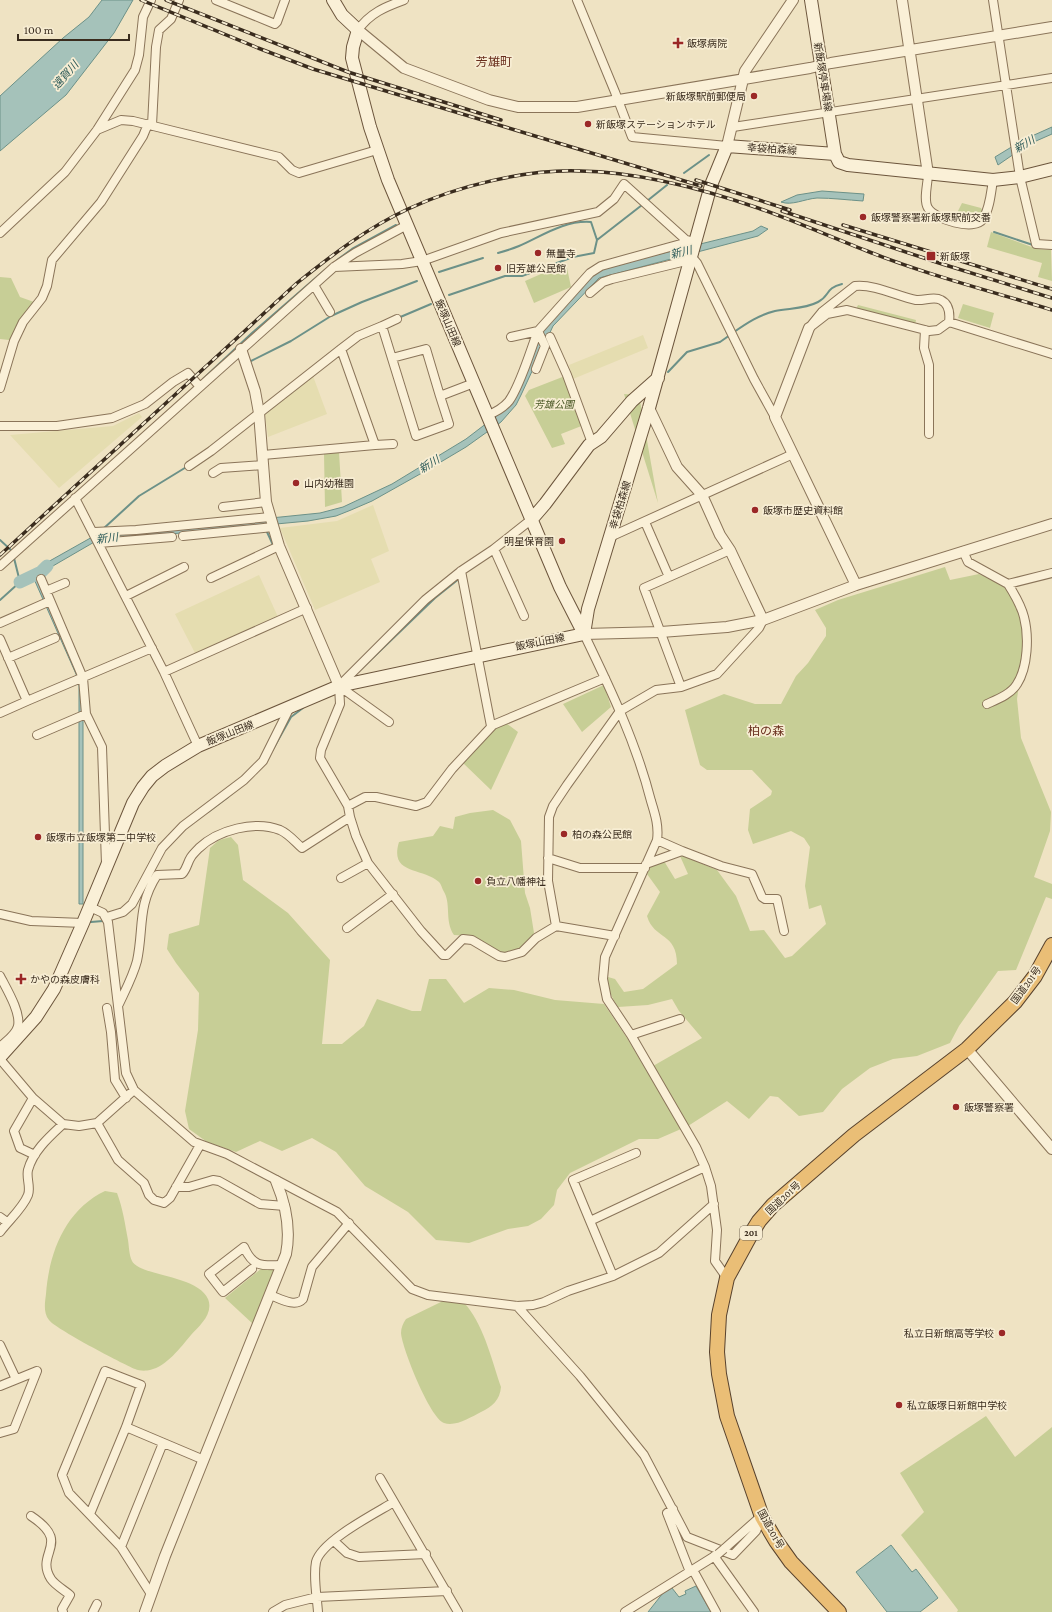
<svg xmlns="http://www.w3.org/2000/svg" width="1052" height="1612" font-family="'Crimson Pro','Noto Sans JP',serif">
<rect width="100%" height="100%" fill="#efe3c3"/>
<path fill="#e5ddb0" d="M643 335 648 348 573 379 569 365Z
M313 376 327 414 268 437 265 414Z
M139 413 142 417 59 488 10 435 113 426Z
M373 505 389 551 371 559 380 582 315 610 280 528 337 521Z
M259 575 278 617 195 653 175 614Z"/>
<path fill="#c7ce96" d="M962 203 981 208 983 212 980 218 969 222 960 220 958 211Z
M991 232 1037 249 1051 250 1052 281 1038 277 1042 263 987 247Z
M566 263 571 287 534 303 525 281Z
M0 277 11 278 20 297 34 302 9 340 0 339Z
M963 304 994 313 990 328 958 318Z
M858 305 916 320 915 325 856 309Z
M565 376 584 425 561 434 565 444 552 448 525 396 529 390Z
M624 394 639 395 658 503Z
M339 452 342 502 325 507 324 454Z
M945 567 950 580 979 574 1006 587 1018 605 1022 619 1023 655 1017 699 1021 738 1051 812 1050 831 1034 877 1052 884V899L1046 897 1016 970 998 971 959 1026 950 1043 917 1056 893 1059 870 1068 842 1089 823 1112 799 1116 778 1097 770 1096 749 1119 727 1101 688 1126 653 1066 702 1038 679 1011 672 999 648 1005 618 1007C612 998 607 989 608 977L615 979 624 992 643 989 677 964C677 932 654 940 647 916L660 892 647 874 651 865 664 861 675 879 688 874 680 856H683L717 870 736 896 750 931 764 930 785 958 792 956 826 924 821 905 809 909 805 886 810 847 804 838 791 831 753 844 748 830 750 809 771 795 772 791 752 770H707L700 765 685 710 724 694 755 704H781L796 676 808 663 826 636V628L815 610 838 600Z
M604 685 611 707 582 732 563 704Z
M506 723 518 732 491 790 463 763 493 730Z
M493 810 510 820 521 841 525 893 530 908 534 933 531 939 520 949 508 954 500 953 471 936 454 935C444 920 452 904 443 890 442 888 441 884 439 882 422 867 389 875 399 842L433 836 440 826 453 829 455 817 470 813Z
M231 837 238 845 243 880 288 913 330 960 322 1044H342L364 1026 377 999 412 1011H421L429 979H446L464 1003 489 988 514 990 555 1000 604 1004 627 1038 681 1129 658 1139H639L570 1173 557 1190 554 1205 541 1219 528 1226 508 1229 469 1243 436 1240 408 1212 365 1186 336 1152 312 1138 282 1151 260 1141 236 1152 207 1142 189 1129 185 1111 198 1030 199 993 176 963 167 949 169 934 199 925 210 848 219 840Z
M105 1191 117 1193C123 1209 125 1224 128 1240 129 1246 129 1255 132 1261 139 1276 198 1275 208 1299 214 1314 199 1326 191 1335 180 1348 167 1366 150 1370 146 1371 139 1371 135 1369 123 1364 54 1328 49 1320 43 1313 45 1302 46 1294 49 1253 65 1210 105 1191Z
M262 1268 275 1269 253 1324 225 1298Z
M453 1299C459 1300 463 1302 467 1306 485 1329 492 1361 501 1387 500 1400 492 1407 481 1412 471 1417 456 1427 444 1423 430 1418 402 1348 401 1333 401 1328 403 1323 406 1319L443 1301Z
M986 1416 1015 1457 1052 1427V1612H957L958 1610 901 1535 924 1512 900 1473Z"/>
<path fill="#a5c2ba" stroke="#6c9188" d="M102 0H133L114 33 66 95 0 151V96L63 38 89 17Z
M1052 127V134L1027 145 998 165 995 157 1023 140Z
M822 191 864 194 863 201C848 200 832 198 817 198 804 199 792 206 781 202L797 195Z
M761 226 768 229 758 236 599 278 553 326 521 395 516 405 501 422 466 447 429 469 372 501 351 510 336 516 308 521 96 541 46 570 37 577 79 674 83 693V904H79V686L76 674 34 579 33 574 43 568 46 563 94 536 320 513 343 507 392 484 466 439 500 413 542 332 596 271 615 265 753 231Z
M891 1545 912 1572 916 1569 938 1598 920 1612H887L856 1572Z
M696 1586 711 1612H648L663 1593 672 1588 679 1597 686 1594 685 1591Z"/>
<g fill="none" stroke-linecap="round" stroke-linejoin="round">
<path stroke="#6c9188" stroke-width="2" d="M684 173 709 155
M647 201 667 185
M994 232 1033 245
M498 253C505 251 512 249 519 246 542 236 564 220 591 222L597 240
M337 260 352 249 396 225
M439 272 483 258
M449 295 505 276H522L573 257 594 253 597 240 642 205
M398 318 431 304
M734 332C747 323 759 315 775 311 790 308 805 309 818 302 830 296 825 288 842 284
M249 362 291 341 331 316 362 302 417 281
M668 372 687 352 720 342 730 335
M203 379 252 333 326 269
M103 529 139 496 188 466
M267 532 274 547
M0 540 12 551
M0 600 20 582 14 558
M358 672 435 598 460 578
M272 751 291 717 303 708
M208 812 228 797
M91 922 103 921"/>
<path stroke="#a5c2ba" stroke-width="13" d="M20 582 41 572 47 566"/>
<defs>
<path id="minor" d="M216 0 275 24 277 22 285 0
M577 0 615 92 632 137 727 146
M993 0 1020 177 1036 244 1052 245
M358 30C370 13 385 7 404 0
M152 125 156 47 159 30 171 19 179 0
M733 127 1052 78
M97 130 121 120 133 121 279 157 292 170 299 173 377 150
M928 174C928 183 923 200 928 208 934 219 975 232 983 219 990 208 991 192 993 180
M0 233 65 172 97 130 135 70 139 55 143 17 151 0
M691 256 697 263 754 379 775 417
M334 267 402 264 422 261 501 233 598 212 614 199 624 184 686 240 695 242
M314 285 330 312
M855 286C875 284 897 296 916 300 924 301 934 296 941 300 949 304 950 314 949 322L938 330 929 331 847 310 827 314 809 328 822 312Z
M590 293 603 282 612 279 690 260
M949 322 1052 354
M382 326 397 319
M925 330 924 348 929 365V434
M511 337 538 331
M550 337 567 375 592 443
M341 349 375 445 393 444
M392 358 426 349 440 396
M536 369 545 346 538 331 590 273 601 266 688 242
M0 388 14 341 23 322 42 298 47 286 52 260 101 202 143 136 148 124
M488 415C496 412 503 408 509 401 521 384 530 351 538 331
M0 426H57L112 418 145 404 173 382 188 373 200 387
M263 455 375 445
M189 466 211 451 341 349 358 336 382 326 416 436 449 424 440 396 474 383
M213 473 221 468 263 465
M75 498 164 672 198 746
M223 507 266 502
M532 519 494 549 461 571 425 600 339 686 340 704 321 750 320 758 348 806 350 817 356 836 368 863 421 931 443 955H447L463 939 472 940 499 956 505 957 522 952 536 938 556 926 615 936
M645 522 669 577
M94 532 136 530 270 517
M183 536 273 527
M610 537 793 454
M99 543 172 537
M494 549 524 616
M963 551 968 562 1008 584 1052 573
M0 566 334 267 355 253 407 225
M461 571 491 726
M211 578 279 546
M41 579 83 678 86 714 102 747 106 864
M46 591 65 583
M126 596 184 567
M0 623 50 601
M584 634C610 688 636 742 651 801 655 814 659 826 657 840L605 957 603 979 607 999 631 1035 696 1147 705 1167 711 1186 717 1230 715 1261 727 1278
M0 639 27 701 152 648
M8 658 55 638
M164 672 307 608
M339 686 389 722
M681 687 644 588 730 550
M987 704C998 699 1011 694 1017 684 1028 667 1029 636 1024 617 1021 605 1015 595 1008 584
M0 713 27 701
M37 735 86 714
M348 806 365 797H376L416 806 427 802 452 769 493 725 605 678
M657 840 682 851
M548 858 580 868H645
M646 864 682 851 721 866 752 874 762 897 765 899H777L784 931
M341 878 368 863
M90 907 103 913 108 922 126 1073 134 1090 194 1142 227 1154 337 1212 412 1289 428 1295 517 1306 533 1305 544 1302 568 1291 613 1276 659 1253 714 1204
M0 914 31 921 83 923
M107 917 123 912 132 904 162 848 183 826 244 780 263 761 289 709
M556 926 548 881 549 817 553 806 567 785 620 711 656 690 681 687 717 674 759 628 763 620
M347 928 393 894
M0 976C6 988 21 1012 18 1026 16 1035 6 1041 0 1047
M119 1004C125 991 133 976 137 961 144 928 137 906 157 875L182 874C187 869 187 863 191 857 193 854 196 851 199 848 218 830 255 820 280 830 289 834 295 842 302 848L350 817
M107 1008 111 1032 115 1080 126 1098
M631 1035 680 1019
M0 1059 33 1098 63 1124 79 1126 97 1123 134 1090
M33 1098 14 1131 20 1148 35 1155
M97 1123 118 1160 144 1183 149 1195 154 1200 164 1203 170 1198 200 1145
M176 1187H189L213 1180 219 1181 260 1204 285 1206
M0 1217 7 1222
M590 1221 573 1180 636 1153
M0 1232C9 1220 23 1208 28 1195 31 1187 26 1178 28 1170 33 1151 49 1137 63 1124
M252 1269 223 1292 209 1274 244 1247C253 1267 261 1266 282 1265
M613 1276 590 1221 705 1167
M270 1295C279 1298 295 1308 303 1299L312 1267 349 1223
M517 1306 580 1376 644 1455 687 1537 733 1555 756 1531 762 1517
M0 1345 16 1379
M0 1386 37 1371 14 1429 0 1433
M126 1427 204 1460
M380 1478 458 1612
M673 1509 667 1513 690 1572
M90 1514 126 1427 141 1385 105 1371 62 1475 69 1493 121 1547 151 1594
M31 1516C73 1544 34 1552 51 1579 55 1585 64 1590 70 1595L62 1609 63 1612
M334 1541 347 1553 359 1557 426 1554
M121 1547 163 1443
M724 1549 759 1518
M714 1556 754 1612
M693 1570 716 1612
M93 1612 97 1604
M273 1612 285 1605 317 1597 447 1591
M318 1612C317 1597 313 1577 316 1562 321 1541 376 1513 394 1502
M625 1612 718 1554"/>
<path id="tertiary" d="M902 0 928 174
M358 30 404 68 489 100 518 107H577L810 68 831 63 1052 27
M727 146 745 71 793 0
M809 328 775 417 856 585
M241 349 255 391 259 413 266 502 279 546 339 686
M649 408 677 467 702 495 720 535 730 550 763 620
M584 634 661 632 727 627 763 620 856 585 1052 524
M967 1049 1052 1149
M145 1612 165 1556 286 1254C291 1229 286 1205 276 1181"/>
<path id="secondary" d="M333 0 342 15 358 30 353 47 352 58 370 127 388 180 560 587 584 634
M811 0 835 154 839 162 848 165 993 180 1020 177 1052 169
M532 519 545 504 589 445 601 437 632 401 658 378
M584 634 588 609 649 408 711 185 727 146 835 154
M0 1057 36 1017 54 989 83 923 133 803 143 787 152 776 165 766 198 746 339 686 584 634"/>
<path id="trunk" d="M839 1612 791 1562 776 1541 762 1517 727 1416 719 1374 717 1352 719 1315 727 1278 751 1234 759 1221 773 1205 854 1135 967 1049 1015 1002 1035 976 1052 945"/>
</defs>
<use href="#minor" stroke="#8a7459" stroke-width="10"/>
<use href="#tertiary" stroke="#8a7459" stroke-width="12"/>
<use href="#secondary" stroke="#6c553c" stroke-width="14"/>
<use href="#trunk" stroke="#58422d" stroke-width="16"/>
<use href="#minor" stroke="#faf0d7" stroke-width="8"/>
<use href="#tertiary" stroke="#faf0d7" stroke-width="10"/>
<use href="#secondary" stroke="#faf0d7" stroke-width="12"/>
<use href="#trunk" stroke="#eabe76" stroke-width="14"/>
<defs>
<path id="rail" d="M141 0 258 48 313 69 701 186
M166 0 348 72 501 120
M696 180 790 210
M782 211 939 263 1052 298
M843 225 1052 289
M0 555 297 283C332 255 367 228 408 209 457 186 526 169 580 171 639 172 703 189 758 208 795 221 831 237 867 251 927 275 991 291 1052 310"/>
</defs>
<use href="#rail" stroke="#3a2c1e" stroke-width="3.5"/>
<use href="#rail" stroke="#f7edd3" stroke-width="2" stroke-dasharray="6" stroke-linecap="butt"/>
<defs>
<path id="minor-bridge" d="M718 1554 724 1549"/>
</defs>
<use href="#minor-bridge" stroke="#8a7459" stroke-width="10" stroke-linecap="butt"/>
<use href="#minor-bridge" stroke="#faf0d7" stroke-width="8"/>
</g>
<g fill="#9b2827" stroke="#f7edd3" stroke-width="1.5">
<path d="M676 37h4v4h4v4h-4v4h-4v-4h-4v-4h4z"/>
<circle cx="754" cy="96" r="4"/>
<circle cx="588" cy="124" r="4"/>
<circle cx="863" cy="217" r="4"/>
<circle cx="538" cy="253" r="4"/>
<rect x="926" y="251" width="10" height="10" rx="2"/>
<circle cx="498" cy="268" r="4"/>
<circle cx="296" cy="483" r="4"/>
<circle cx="755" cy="510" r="4"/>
<circle cx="562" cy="541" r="4"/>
<circle cx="564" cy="834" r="4"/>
<circle cx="38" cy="837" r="4"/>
<circle cx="478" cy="881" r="4"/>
<path d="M19 973h4v4h4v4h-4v4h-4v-4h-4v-4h4z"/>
<circle cx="956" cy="1107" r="4"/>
<circle cx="1002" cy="1333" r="4"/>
<circle cx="899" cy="1405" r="4"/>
</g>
<g text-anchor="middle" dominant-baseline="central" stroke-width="3.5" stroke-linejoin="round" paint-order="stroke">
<rect fill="#f7edd3" stroke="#736654" stroke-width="1" x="740" y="1226" width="22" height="14" rx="3"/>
<g font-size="9" font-weight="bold" fill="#3a2c1e">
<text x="751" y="1233">201</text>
</g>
<g font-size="10" fill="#3a2c1e" stroke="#f7edd3" text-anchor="start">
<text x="687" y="43">飯塚病院</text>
<text x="746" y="96" text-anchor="end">新飯塚駅前郵便局</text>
<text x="596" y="124">新飯塚ステーションホテル</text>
<text x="871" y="217">飯塚警察署新飯塚駅前交番</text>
<text x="546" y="253">無量寺</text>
<text x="940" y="256">新飯塚</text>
<text x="506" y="268">旧芳雄公民館</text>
<text x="304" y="483">山内幼稚園</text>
<text x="763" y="510">飯塚市歴史資料館</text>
<text x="554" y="541" text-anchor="end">明星保育園</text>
<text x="572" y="834">柏の森公民館</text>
<text x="46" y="837">飯塚市立飯塚第二中学校</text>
<text x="486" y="881">負立八幡神社</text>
<text x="30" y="979">かやの森皮膚科</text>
<text x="964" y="1107">飯塚警察署</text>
<text x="994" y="1333" text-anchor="end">私立日新館高等学校</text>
<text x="907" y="1405">私立飯塚日新館中学校</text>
</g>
<g font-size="10" fill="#3a2c1e" stroke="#f7edd3">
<text transform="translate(823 77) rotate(81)">新飯塚停車場線</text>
<text transform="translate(772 149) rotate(4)">幸袋柏森線</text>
<text transform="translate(448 323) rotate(67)">飯塚山田線</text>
<text transform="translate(620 505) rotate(-73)">幸袋柏森線</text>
<text transform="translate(540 642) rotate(-11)">飯塚山田線</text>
<text transform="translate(230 733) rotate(-22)">飯塚山田線</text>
<text transform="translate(1026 985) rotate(-54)">国道201号</text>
<text transform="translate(783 1198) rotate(-43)">国道201号</text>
<text transform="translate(771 1529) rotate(61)">国道201号</text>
</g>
<g font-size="10" font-style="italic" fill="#495724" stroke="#f7edd3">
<text x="554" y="404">芳雄公園</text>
</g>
<g font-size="11" font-style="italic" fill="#2c5a58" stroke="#f7edd3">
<text transform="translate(65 75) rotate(-49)">遠賀川</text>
<text transform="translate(1024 144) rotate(-30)">新川</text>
<text transform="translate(681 252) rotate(-14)">新川</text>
<text transform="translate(429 464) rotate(-32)">新川</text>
<text transform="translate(107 538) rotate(-7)">新川</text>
</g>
<g font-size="12" fill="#682d1c" stroke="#f7edd3">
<text x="494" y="62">芳雄町</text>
<text x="766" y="731">柏の森</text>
</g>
</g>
<path d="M18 34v6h111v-6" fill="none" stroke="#3a2c1e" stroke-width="2"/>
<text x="24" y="34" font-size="12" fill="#3a2c1e" stroke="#f7edd3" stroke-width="3" paint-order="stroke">100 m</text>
</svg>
